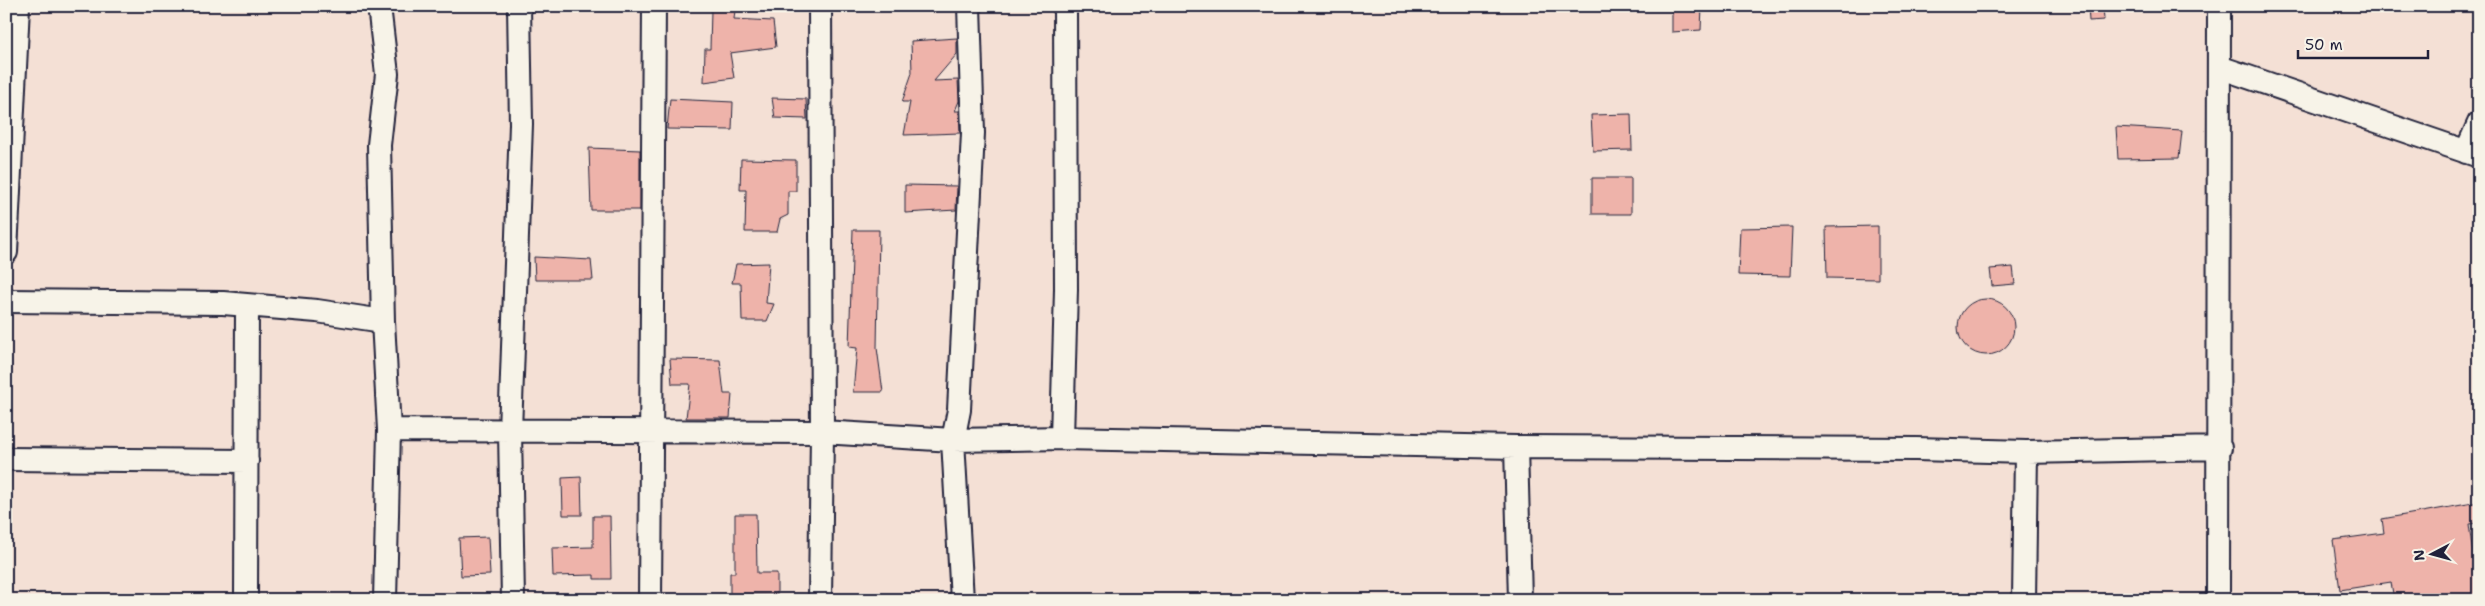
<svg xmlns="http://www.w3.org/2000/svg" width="2485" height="606" font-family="'Shantell Sans',sans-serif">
<rect width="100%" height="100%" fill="#f4e0d5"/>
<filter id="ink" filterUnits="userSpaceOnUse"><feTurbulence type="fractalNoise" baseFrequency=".02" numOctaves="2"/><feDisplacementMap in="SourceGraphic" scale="10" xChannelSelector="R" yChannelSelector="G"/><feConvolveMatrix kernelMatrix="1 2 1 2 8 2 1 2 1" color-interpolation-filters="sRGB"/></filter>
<g filter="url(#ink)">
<path fill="#eeb3aa" stroke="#22223b" d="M1672 6H1702L1701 30 1672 32Z
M2088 6H2103L2104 20 2089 21Z
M711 10H735L734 19 773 21 776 47 730 53 734 78 704 82 705 49H710Z
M957 38V54L934 81 958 80 959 101 955 111H959L960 133 904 135 910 102H902L912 73 911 41Z
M772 98 806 99 807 119 775 118Z
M670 99 733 102 732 130 667 129Z
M1631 114 1632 150 1593 151 1591 115Z
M2116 127 2182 131 2179 158 2118 159Z
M589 148 640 150V210H591Z
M741 159 796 160V191H788V215L780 219 777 232H745L746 190H740Z
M1592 178H1631V214H1592Z
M905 185 957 186 956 210 905 213Z
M1878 226V279L1827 278 1826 227Z
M1792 227 1790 276 1738 275 1740 228Z
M853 230H879L877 348 883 392H853L857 348 849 347Z
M534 257 591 260 593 280H535Z
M769 263 766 303 774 304 767 321H742L741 283H732L736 264Z
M2013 267 2015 284 1992 286 1990 269Z
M1958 327a28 28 0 1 1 56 0a28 28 0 1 1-56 0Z
M670 359 720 360 724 394H732L730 418H686L690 384H672Z
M581 477 582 515H563L562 478Z
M2479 502V523L2469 524 2479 600H2394L2391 582 2340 590 2333 540 2384 533 2382 519Z
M735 514H756L757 573H777V595L730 594V573H735Z
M593 516H610L611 579H594V575L553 576 552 548 593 547Z
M488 537 490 575 461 576 459 538Z"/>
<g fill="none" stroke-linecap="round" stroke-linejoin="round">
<defs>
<path id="minor" d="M379 6 387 74 379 145 383 321 389 430
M820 6 822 432 820 600
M2219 67 2479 156
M2466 152 2479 123
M6 252 18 6
M6 301 223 303 317 311 383 321
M1062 438 1066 289 1065 6
M1516 447 1520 600
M6 459 247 461
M246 600 247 306
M385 600 389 430 822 432 953 440 1062 438 1516 447 1916 449 2026 452 2220 448
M513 600 510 431 521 124 519 6
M650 600 654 6
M962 600 953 440 959 410 973 133 969 6
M2024 600 2026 452
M2218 600 2219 6"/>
</defs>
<use href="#minor" stroke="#22223b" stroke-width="26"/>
<use href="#minor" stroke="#f7f3e8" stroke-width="22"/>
</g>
</g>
<rect width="2485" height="606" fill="none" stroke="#f7f3e8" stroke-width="25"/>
<rect x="12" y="12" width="2460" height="581" fill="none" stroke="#22223b" stroke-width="2" filter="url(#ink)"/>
<g transform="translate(2432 554) rotate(264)" stroke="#f7f3e8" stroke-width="4" paint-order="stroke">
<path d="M0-4L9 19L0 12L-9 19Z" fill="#22223b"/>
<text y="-8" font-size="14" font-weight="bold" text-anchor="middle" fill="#22223b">N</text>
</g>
<path d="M2298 50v8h130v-8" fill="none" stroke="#22223b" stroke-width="2.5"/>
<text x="2305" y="50" font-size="15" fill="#22223b" stroke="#f7f3e8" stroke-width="4" paint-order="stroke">50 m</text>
</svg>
